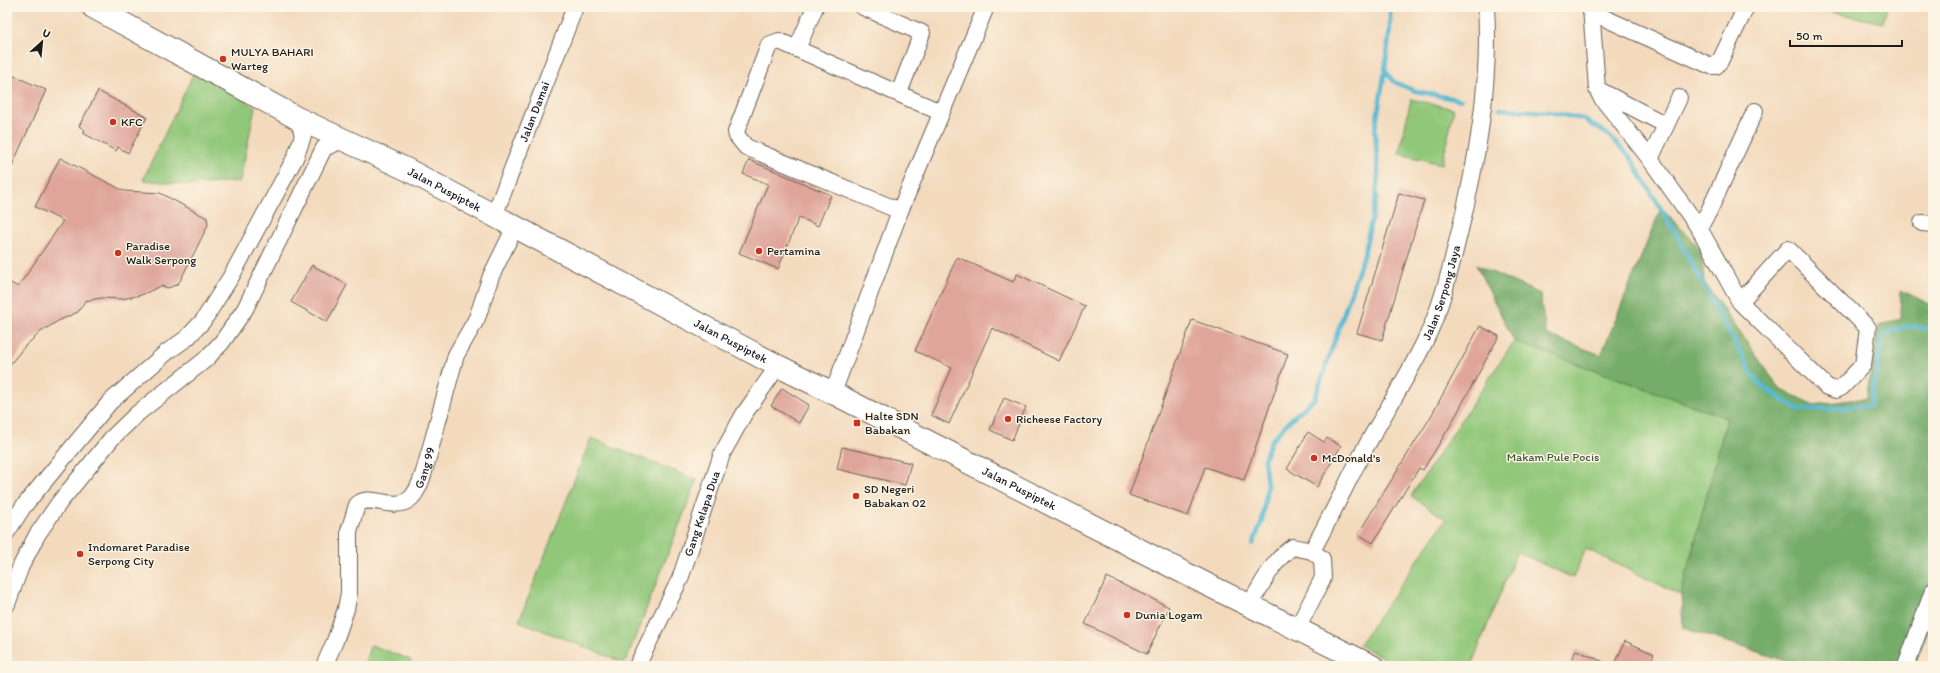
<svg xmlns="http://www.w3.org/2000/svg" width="1940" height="673" font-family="Itim,sans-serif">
<rect width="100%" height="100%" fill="#fcf5e5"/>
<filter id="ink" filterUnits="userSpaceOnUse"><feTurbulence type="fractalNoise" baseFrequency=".025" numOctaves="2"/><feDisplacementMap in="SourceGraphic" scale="8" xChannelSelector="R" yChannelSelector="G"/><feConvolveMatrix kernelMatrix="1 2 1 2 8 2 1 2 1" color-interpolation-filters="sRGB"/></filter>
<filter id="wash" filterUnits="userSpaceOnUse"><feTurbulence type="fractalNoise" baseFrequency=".012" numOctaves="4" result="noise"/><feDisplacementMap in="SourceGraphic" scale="16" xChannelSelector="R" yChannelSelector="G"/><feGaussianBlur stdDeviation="0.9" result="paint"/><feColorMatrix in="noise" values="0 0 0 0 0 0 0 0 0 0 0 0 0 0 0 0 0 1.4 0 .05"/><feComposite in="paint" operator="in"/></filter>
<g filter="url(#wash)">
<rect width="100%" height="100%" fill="#f3dabd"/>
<path fill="#91c779" stroke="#56724a" d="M1809 7H1887L1883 23Z
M198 64 255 108 240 181 191 185 143 180Z
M1411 99 1454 109 1442 164 1399 154Z
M1514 341 1727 418 1681 595 1586 549 1573 578 1517 552 1471 666H1399L1359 645 1446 519 1411 496Z
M591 438 697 480 625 663 519 621Z
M371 645 411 660 408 666H363Z"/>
<path fill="#74ac69" stroke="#486442" d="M1661 208 1701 249 1704 282 1780 389 1814 405 1866 398 1879 326 1900 318 1901 290 1933 306V621L1913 666H1802L1683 628 1681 595 1727 418 1514 341 1476 265 1540 294 1546 334 1601 355Z"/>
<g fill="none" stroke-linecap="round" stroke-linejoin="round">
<path stroke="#54b7d2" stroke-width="4.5" d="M1385 70 1394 82 1415 91 1461 100
M1500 109 1549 112 1583 119 1607 134 1630 157 1677 236 1753 376 1766 389 1799 410 1870 406 1883 335C1903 326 1913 322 1933 332
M1253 544 1262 521 1267 486 1264 459 1271 441 1290 420 1315 398 1364 254 1376 199 1378 173 1375 130 1385 70 1390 28V7"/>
</g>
<g id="blocks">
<path fill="#dfa49a" d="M7 73 46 90 7 177Z
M98 91 147 117 128 153 118 147 116 151 83 133 85 130 79 126Z
M60 158 124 191 160 193 207 218 208 225 180 281 176 285 168 288 161 286 141 295 122 299 101 298 85 301 78 312 58 321 42 331 25 346 7 368V281L18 287 63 221 35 207Z
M749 160 831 195 818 226 799 217 778 269 739 253 768 184 743 174Z
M1399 193 1424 200 1382 340 1357 333Z
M957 257 1013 282 1017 274 1085 306 1059 361 992 328 949 424 931 415 952 368 915 351Z
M312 265 347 285 327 322 291 302Z
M1192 320 1288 354 1244 480 1205 467 1188 516 1129 495Z
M1480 326 1499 336 1450 426 1423 470 1419 468 1373 543 1358 534 1430 418Z
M782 388 809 405 799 423 771 406Z
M1004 398 1026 407 1012 440 990 430Z
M1308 432 1324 442 1327 438 1341 446 1317 487 1287 469Z
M842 447 911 463 905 485 837 469Z
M1107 577 1169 607 1147 654 1085 624Z
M1625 641 1654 654 1649 666H1614Z
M1576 650 1613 666H1569Z"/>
</g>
</g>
<g filter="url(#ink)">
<use href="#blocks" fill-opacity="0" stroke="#675e54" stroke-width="1"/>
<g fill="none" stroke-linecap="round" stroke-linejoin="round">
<defs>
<g id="street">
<path d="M863 7 922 33 899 93"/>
<path d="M1591 7 1597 89 1601 97 1650 159 1699 228 1740 302 1827 387 1836 390 1842 387 1863 365 1868 328 1788 249 1740 302"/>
<path d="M1591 12 1711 66H1716L1720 61 1746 7"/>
<path d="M797 49 815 7"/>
<path d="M1597 89 1666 125"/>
<path d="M1650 159 1679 98"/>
<path d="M900 211 746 147 737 136 736 132 769 45 779 41 940 112"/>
<path id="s1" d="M494 216 575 7"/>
<path d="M1922 223 1933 224"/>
<path d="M1699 228 1709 211 1755 111"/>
<path d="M833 393 900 211 986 7"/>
<path d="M7 532 23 507 110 402 167 352 187 338 203 321 232 275 295 158 303 136 301 128 295 117"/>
<path id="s2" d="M1312 551C1330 518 1346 485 1363 452 1383 415 1406 380 1424 343 1441 309 1450 271 1459 234 1477 161 1491 83 1486 7"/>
<path d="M7 604 21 566 37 535 59 503 112 438 138 413 205 360 222 342 245 309 324 148 343 140"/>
<path d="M1249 605C1262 586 1273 559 1293 547L1312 551 1322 559 1323 578 1297 629"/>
<path id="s3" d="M324 666 335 641 346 609 349 593V531L357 505C369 492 396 513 411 498 418 491 421 481 424 472L456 355 477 318 491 276 515 227"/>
<path id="s4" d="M637 666 680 579 722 454 744 414 778 366"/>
<path d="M1906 666 1933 591"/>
</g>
<g id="primary">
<path id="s5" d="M93 7 295 117 406 169 778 366 833 393 1208 585 1372 666"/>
</g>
</defs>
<use href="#street" stroke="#675e54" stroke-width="18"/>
<use href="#primary" stroke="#675e54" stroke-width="24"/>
<use href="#street" stroke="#fff" stroke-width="16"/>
<use href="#primary" stroke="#fff" stroke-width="22"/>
</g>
</g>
<g fill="#c8321e" stroke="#fcf5e5" stroke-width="1.5">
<circle cx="223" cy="59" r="4"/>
<circle cx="113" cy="122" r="4"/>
<circle cx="759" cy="251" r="4"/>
<circle cx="118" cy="253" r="4"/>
<circle cx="1008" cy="419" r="4"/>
<rect x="853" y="419" width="8" height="8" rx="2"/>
<circle cx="1314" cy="458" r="4"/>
<circle cx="856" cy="496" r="4"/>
<circle cx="80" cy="554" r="4"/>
<circle cx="1127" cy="615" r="4"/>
</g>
<g text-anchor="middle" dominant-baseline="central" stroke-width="3" stroke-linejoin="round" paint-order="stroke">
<g font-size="12" fill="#1c1c1c" stroke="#fcf5e5" text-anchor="start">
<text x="231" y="52">MULYA BAHARI<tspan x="231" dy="14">Warteg</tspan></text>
<text x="121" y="122">KFC</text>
<text x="126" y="246">Paradise<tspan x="126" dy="14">Walk Serpong</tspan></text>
<text x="767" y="251">Pertamina</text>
<text x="865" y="416">Halte SDN<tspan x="865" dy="14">Babakan</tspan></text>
<text x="1016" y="419">Richeese Factory</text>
<text x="1322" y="458">McDonald's</text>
<text x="864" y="489">SD Negeri<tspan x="864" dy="14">Babakan 02</tspan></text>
<text x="88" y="547">Indomaret Paradise<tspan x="88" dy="14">Serpong City</tspan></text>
<text x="1135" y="615">Dunia Logam</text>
</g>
<g font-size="12" fill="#1c1c1c" stroke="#fcf5e5">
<text stroke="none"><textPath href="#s1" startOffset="112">Jalan Damai</textPath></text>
<text stroke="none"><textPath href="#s5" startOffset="396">Jalan Puspiptek</textPath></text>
<text stroke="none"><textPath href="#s2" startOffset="290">Jalan Serpong Jaya</textPath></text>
<text stroke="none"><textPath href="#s5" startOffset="720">Jalan Puspiptek</textPath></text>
<text stroke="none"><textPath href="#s3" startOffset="257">Gang 99</textPath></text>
<text stroke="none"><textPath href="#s5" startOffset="1044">Jalan Puspiptek</textPath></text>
<text stroke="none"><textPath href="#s4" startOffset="166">Gang Kelapa Dua</textPath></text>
</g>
<g font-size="12" fill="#45583d" stroke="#fcf5e5">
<text x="1553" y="457">Makam Pule Pocis</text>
</g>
</g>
<rect width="1940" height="673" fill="none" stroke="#fcf5e5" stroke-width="24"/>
<g transform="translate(42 42) rotate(27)" stroke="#fcf5e5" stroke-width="3" paint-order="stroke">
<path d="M0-3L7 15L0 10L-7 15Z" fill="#1c1c1c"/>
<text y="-6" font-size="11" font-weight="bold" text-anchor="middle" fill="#1c1c1c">U</text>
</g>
<path d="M1790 40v6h112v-6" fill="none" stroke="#1c1c1c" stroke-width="2"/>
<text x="1796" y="40" font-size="12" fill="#1c1c1c" stroke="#fcf5e5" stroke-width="3" paint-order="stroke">50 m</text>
</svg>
